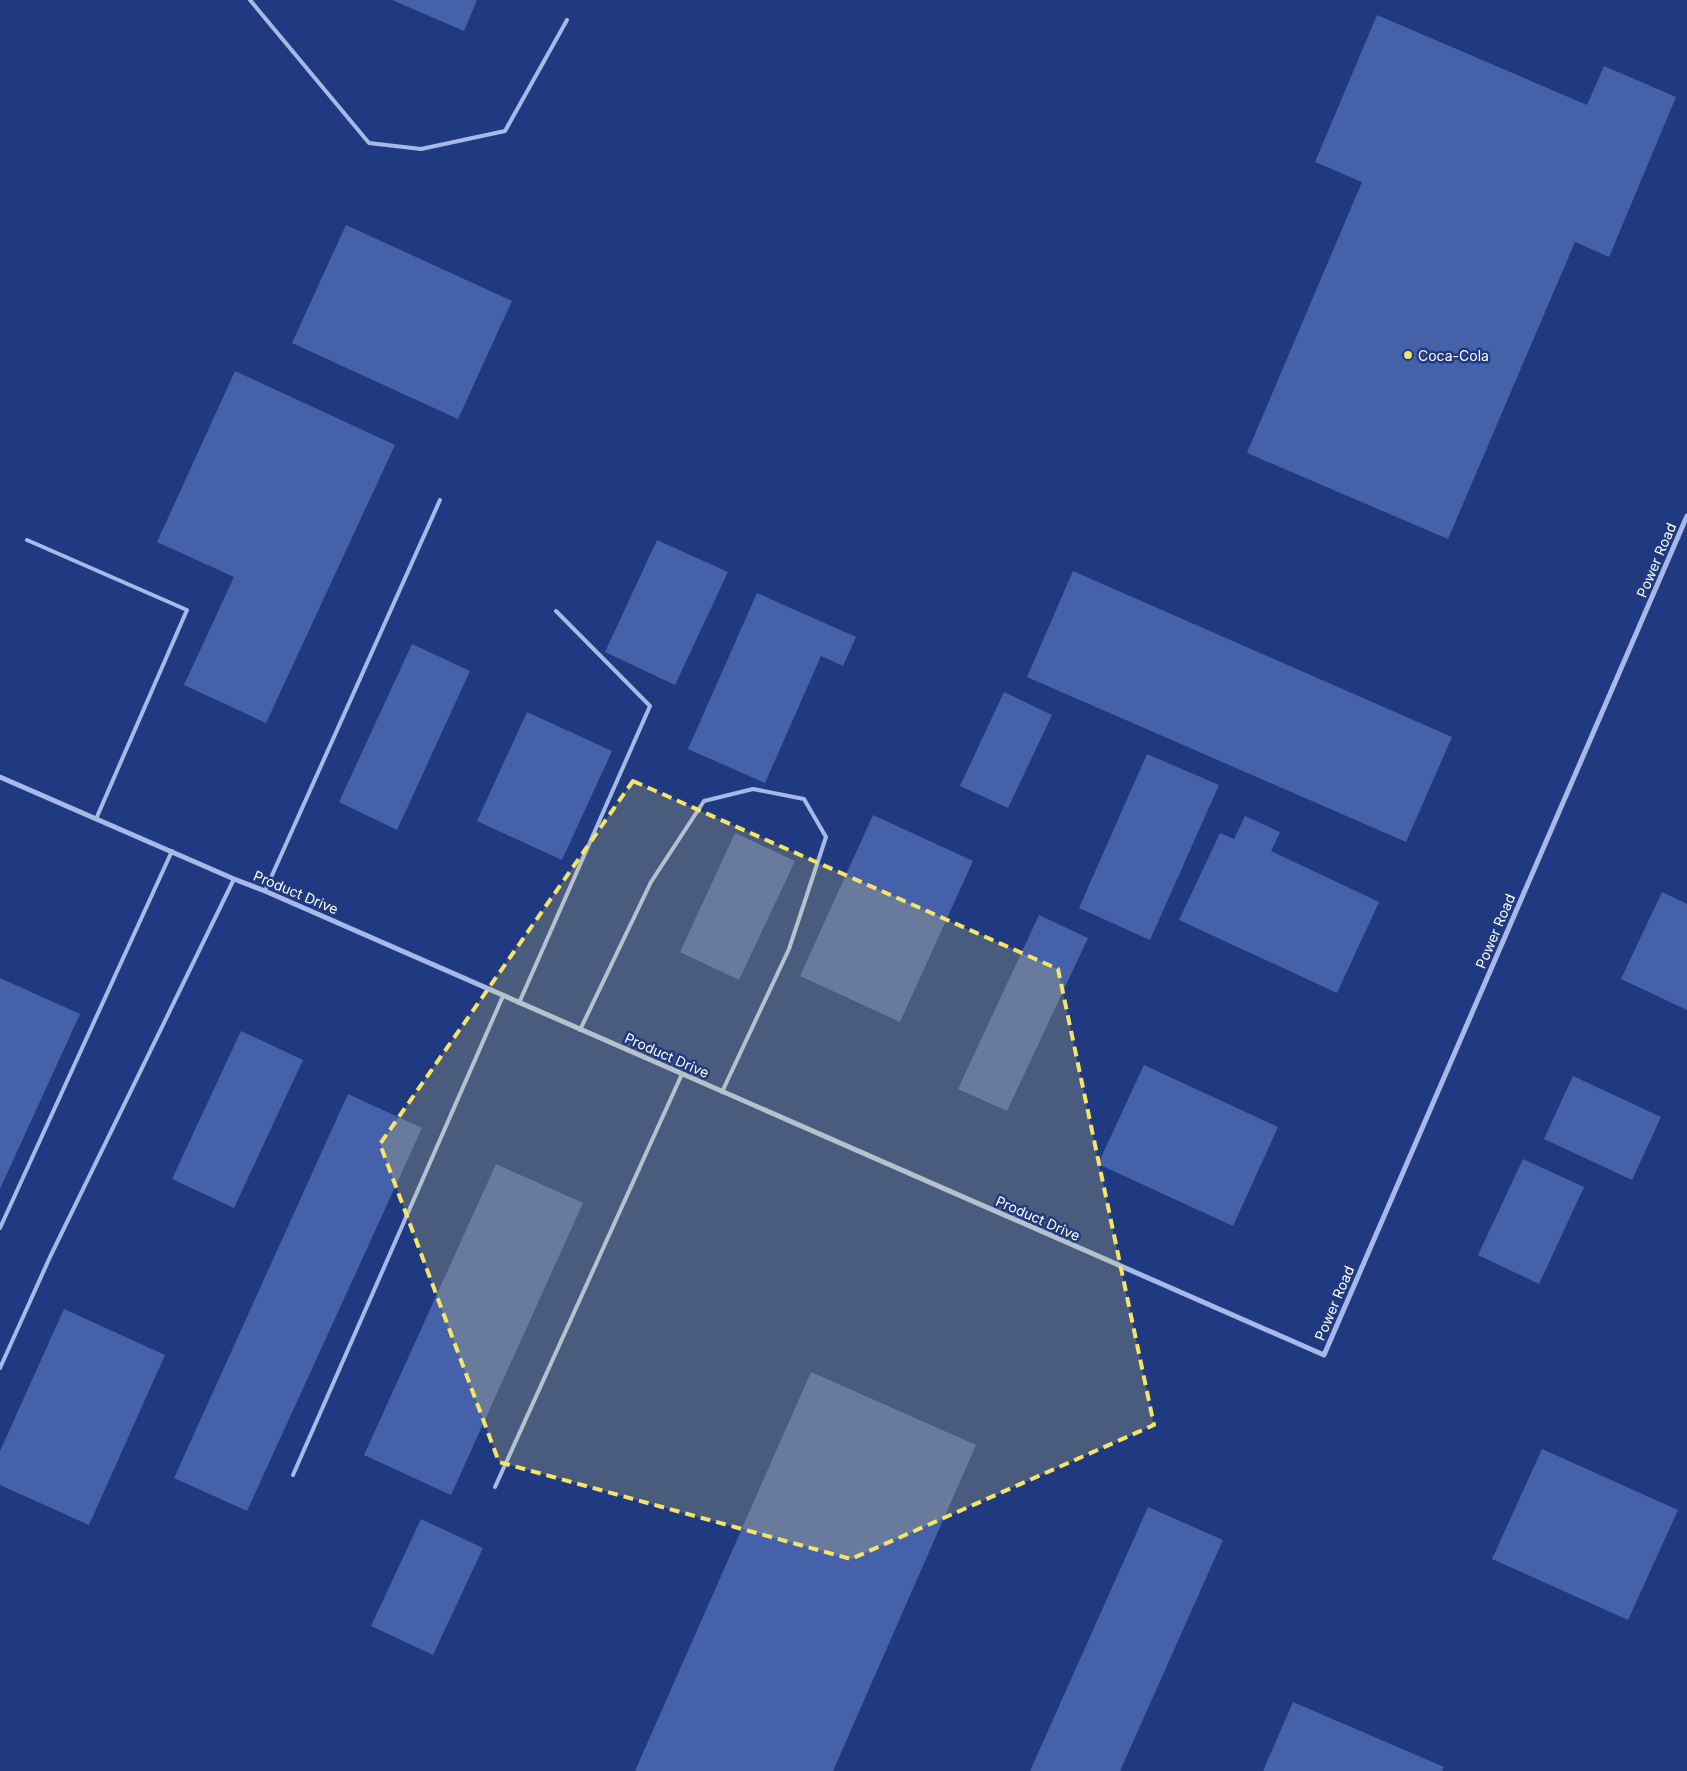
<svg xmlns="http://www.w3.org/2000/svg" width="1687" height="1771" font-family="Inter,sans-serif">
<rect width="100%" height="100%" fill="#203a82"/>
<path fill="#4561a9" d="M392 0H477L464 31Z
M1377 15 1587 105 1604 66 1676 97 1609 257 1575 242 1448 539 1247 453 1362 182 1315 162Z
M346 225 512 301 458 419 292 343Z
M235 371 395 445 266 723 184 685 234 577 157 542Z
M657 540 728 572 675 685 605 652Z
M1073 571 1452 737 1406 842 1027 677Z
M757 593 856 637 843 666 821 656 765 783 688 749Z
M412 644 470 671 397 830 339 802Z
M1004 692 1052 715 1008 808 960 786Z
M527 712 612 751 562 860 477 821Z
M1147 754 1219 785 1150 940 1079 908Z
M873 815 973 861 900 1022 800 976Z
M1245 816 1280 832 1271 851 1379 902 1337 993 1179 920 1220 833 1234 839Z
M735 833 795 861 739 980 680 952Z
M1662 892 1687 904V1010L1621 979Z
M1039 915 1088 938 1007 1111 958 1089Z
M0 978 80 1014 0 1189Z
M241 1031 303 1060 234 1208 172 1179Z
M1144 1065 1278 1127 1233 1226 1098 1164Z
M1573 1076 1661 1117 1632 1180 1544 1139Z
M348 1094 422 1128 247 1511 174 1478Z
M1523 1159 1584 1187 1539 1284 1478 1255Z
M496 1164 583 1203 451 1495 364 1455Z
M64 1309 165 1355 89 1525 0 1485V1451Z
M811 1372 976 1445 833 1771H635Z
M1542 1449 1678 1510 1628 1620 1492 1559Z
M1148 1507 1223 1540 1120 1771H1030Z
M421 1519 483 1548 433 1655 371 1626Z
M1293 1702 1444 1767 1442 1771H1263Z"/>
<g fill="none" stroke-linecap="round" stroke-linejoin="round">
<path stroke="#a6b9e8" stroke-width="4" d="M250 0 369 143 421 149 505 131 567 20
M27 540 187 610 96 819
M265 891 440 500
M519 1003 650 706 556 611
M580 1030 651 882 704 801 753 789 804 799 826 837 789 949 722 1092
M0 1228 172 851
M0 1368 50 1257 234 879
M293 1475 503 996
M495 1487 682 1074"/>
<path stroke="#a6b9e8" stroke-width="5" d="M0 777 234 879 265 891 1324 1355 1687 516"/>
</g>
<path fill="#f6e467" fill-opacity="0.2" stroke="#f6e467" stroke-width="4" stroke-dasharray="10 6" stroke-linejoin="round" d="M633 781 1058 969 1154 1425 851 1559 499 1462 380 1144Z"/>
<circle fill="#f6e467" stroke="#203a82" stroke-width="2" cx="1408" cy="355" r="5"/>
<g text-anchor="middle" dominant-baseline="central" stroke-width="5" stroke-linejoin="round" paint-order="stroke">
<g font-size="14" fill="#fff" stroke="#203a82" text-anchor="start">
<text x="1418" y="355">Coca-Cola</text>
</g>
<g font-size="14" fill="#fff" stroke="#203a82">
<text transform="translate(1656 560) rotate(-67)">Power Road</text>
<text transform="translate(296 892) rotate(23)">Product Drive</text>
<text transform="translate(1495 931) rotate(-67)">Power Road</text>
<text transform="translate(667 1055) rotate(24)">Product Drive</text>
<text transform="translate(1038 1218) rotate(24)">Product Drive</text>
<text transform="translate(1334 1303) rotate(-67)">Power Road</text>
</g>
</g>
</svg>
